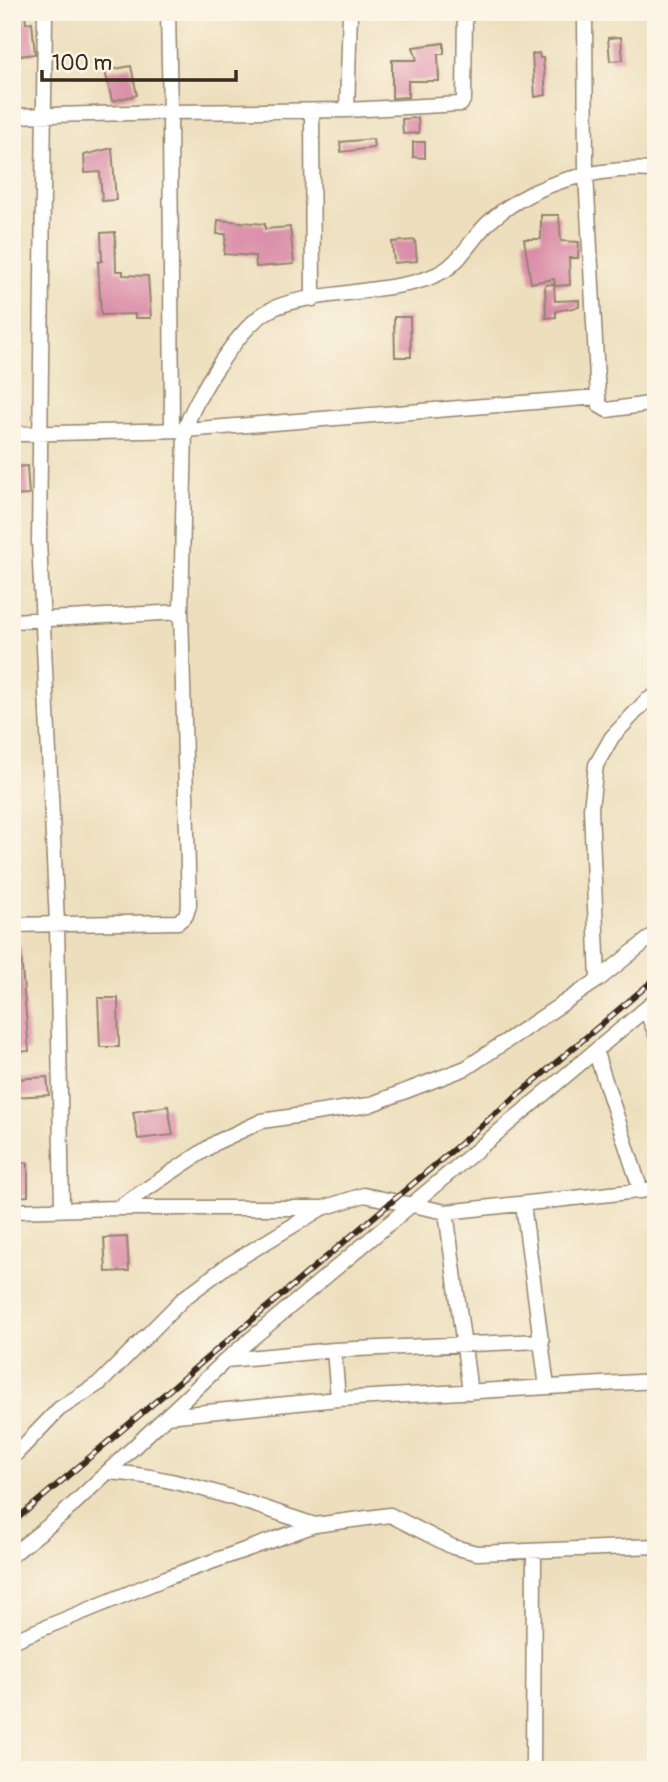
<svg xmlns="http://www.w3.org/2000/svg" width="668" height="1782" font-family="Pangolin,sans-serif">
<rect width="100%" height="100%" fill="#fcf5e5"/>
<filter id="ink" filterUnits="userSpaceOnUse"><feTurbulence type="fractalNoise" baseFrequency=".0143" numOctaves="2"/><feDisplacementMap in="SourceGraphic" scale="14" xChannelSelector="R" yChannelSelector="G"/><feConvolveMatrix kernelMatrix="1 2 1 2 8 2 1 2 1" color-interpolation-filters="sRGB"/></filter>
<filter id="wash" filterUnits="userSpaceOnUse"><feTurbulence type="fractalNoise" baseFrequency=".00686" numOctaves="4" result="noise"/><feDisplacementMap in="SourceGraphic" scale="28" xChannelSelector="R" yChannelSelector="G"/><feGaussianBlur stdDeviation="1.57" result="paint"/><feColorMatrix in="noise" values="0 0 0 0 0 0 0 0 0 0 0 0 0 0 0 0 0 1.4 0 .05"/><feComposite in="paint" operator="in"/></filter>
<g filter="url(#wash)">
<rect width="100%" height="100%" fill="#eddfbd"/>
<g id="blocks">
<path fill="#da8da9" d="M25 13 26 23 32 22 35 54 12 57V14Z
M621 37 623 60 610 61 608 38Z
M444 43V54H438L439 81H408V97L392 98V60H417L413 47Z
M539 53 540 58H543L546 95 535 97 532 54Z
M131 66 137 95 112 101 105 71Z
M418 118 419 133 403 134 402 119Z
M373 139 374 148 341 152 340 142Z
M413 142H425V158L413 157Z
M112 148 116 200 102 201 100 172 85 173 84 155Z
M541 215H559L561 241 579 242 578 258H569L570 285 555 286 554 279 531 283 524 239H541Z
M218 220 265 224V229L290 227 294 264 256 267 255 256 224 254 226 234H217Z
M115 232 116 271H123V275L148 276 151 318H135V314L101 315 98 262 102 261 101 233Z
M415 240 417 261 394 263 392 242Z
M554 284 555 301 579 300V307L556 311V317L546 318 545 285Z
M394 317H410L411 357H395Z
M27 466 29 495 12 496V467Z
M12 943H20L29 1051 12 1052Z
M98 998H118L119 1047H100Z
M47 1077 49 1095 12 1097V1079Z
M168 1106 173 1135 138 1139 133 1112Z
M12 1163H28V1196L12 1197Z
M127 1237 129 1271 106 1272 104 1238Z"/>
</g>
</g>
<g filter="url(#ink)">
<use href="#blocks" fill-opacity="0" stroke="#94846e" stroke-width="2"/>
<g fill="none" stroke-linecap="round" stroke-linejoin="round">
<defs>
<path id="street" d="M45 12 39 541 57 923 62 1209
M168 12 170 112 347 110 350 12
M585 12 586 174 598 397 600 406 607 410 656 403
M347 110 461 104 464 98 465 12
M312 111 313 299
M12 116 170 112 172 430
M12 434 185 430 598 397
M12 621 181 612 185 430C194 398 240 325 270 310 295 297 340 295 369 290 395 286 422 284 445 270 462 259 473 237 488 223 533 182 596 166 656 170
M12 925 178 922 186 915 189 905 181 612
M598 980 591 808 596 765 612 737 646 701 656 695
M646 1009 656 1035
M596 1053 641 1191
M523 1204 547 1387
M118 1208H323L364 1195 446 1212 656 1189
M12 1211 118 1208 217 1142 262 1121 369 1105 466 1068 598 980 656 933
M446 1212 470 1392
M334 1350 338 1399
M226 1360 334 1350 542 1341
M167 1416 338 1399 656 1381
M12 1458 59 1409 101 1382 184 1298 228 1265 322 1208
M108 1472C179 1476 247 1503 315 1525
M12 1555 62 1515 226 1360 656 1000
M12 1641 166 1578 315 1525 390 1515 453 1547 477 1553 656 1546
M533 1770 534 1553"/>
</defs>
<use href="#street" stroke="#94846e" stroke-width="17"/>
<use href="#street" stroke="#fff" stroke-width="14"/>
<defs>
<path id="rail" d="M12 1523 656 978"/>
</defs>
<use href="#rail" stroke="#3b2a1e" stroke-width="6"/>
<use href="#rail" stroke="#fcf5e5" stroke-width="3.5" stroke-dasharray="10" stroke-linecap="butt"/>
</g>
</g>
<rect width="668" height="1782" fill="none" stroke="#fcf5e5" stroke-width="42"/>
<path d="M42 70v10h194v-10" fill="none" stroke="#3b2a1e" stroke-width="3.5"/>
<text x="52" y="70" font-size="21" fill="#3b2a1e" stroke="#fcf5e5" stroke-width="5" paint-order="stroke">100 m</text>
</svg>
